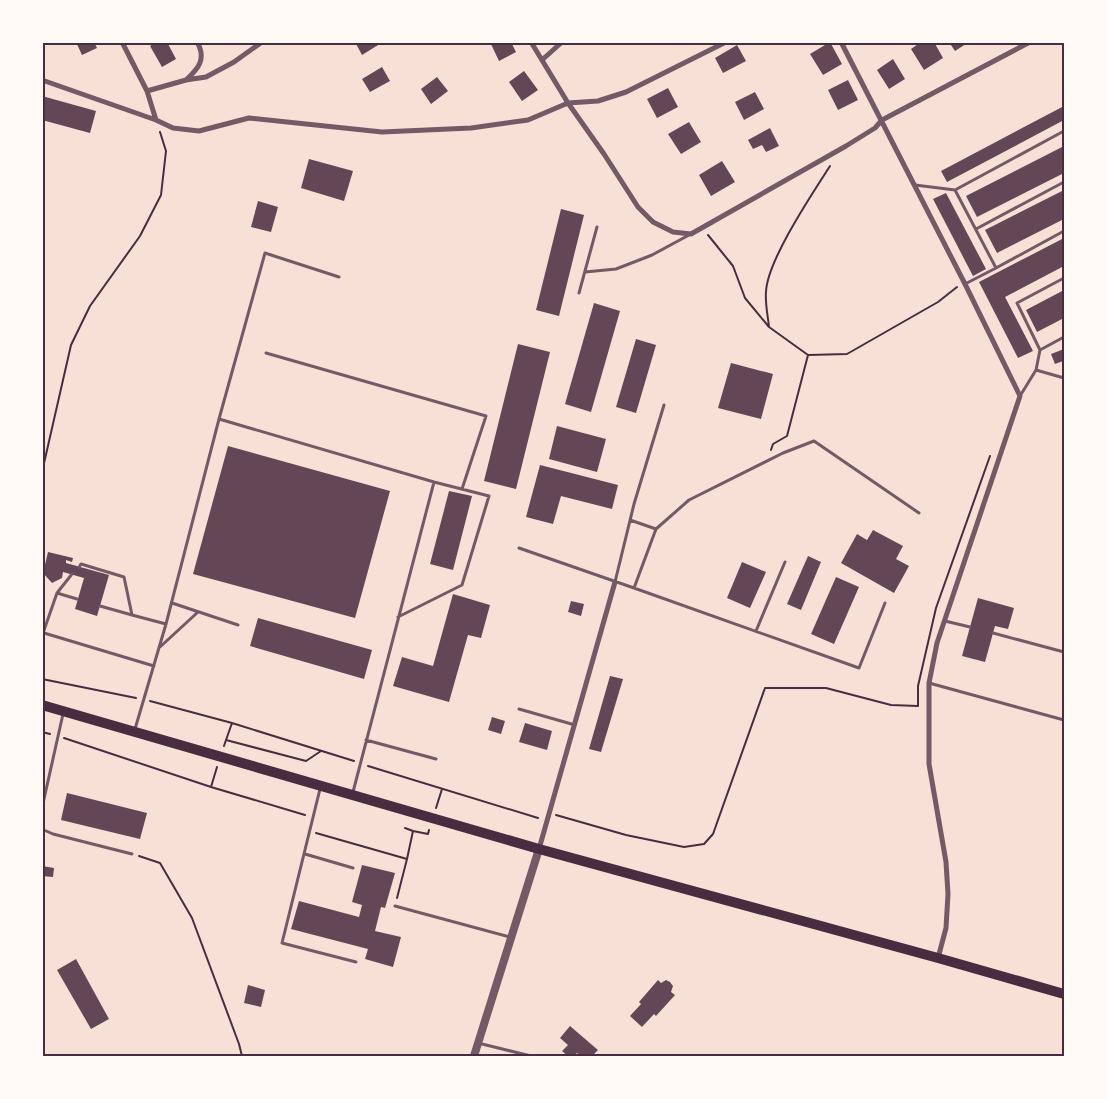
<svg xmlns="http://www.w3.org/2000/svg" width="1107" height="1099" font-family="'Playfair Display',serif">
<rect width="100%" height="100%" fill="#f7e1d7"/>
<path fill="#644757" d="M76 42H94L97 48 82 55Z
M157 42H167L176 59 162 67 150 46Z
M355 42H383L362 55Z
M490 42H511L516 52 499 61Z
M830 42 842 64 823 75 810 54Z
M921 42H934L943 58 924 70 911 49Z
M949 42H969L955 51Z
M737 45 746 61 723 73 715 58Z
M893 59 905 79 889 89 877 70Z
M382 67 390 81 370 92 362 79Z
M524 71 538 90 522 101 509 82Z
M437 77 448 91 431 104 421 89Z
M848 80 858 100 838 110 828 90Z
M668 88 678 107 657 118 647 99Z
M755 92 764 109 744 120 735 102Z
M42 96 96 111 90 133 42 120Z
M1064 106V120L947 182 941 171Z
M689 122 701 142 681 154 668 134Z
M770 128 779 146 766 152 762 145 753 149 748 140Z
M1064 146V173L977 217 966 196Z
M309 159 353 171 344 201 301 188Z
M722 161 735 182 711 196 699 175Z
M1064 190V219L997 253 985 230Z
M946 193 986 269 973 276 933 199Z
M258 201 278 207 271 232 251 227Z
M561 209 584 215 559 316 536 310Z
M1064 238V266L1005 297 1033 351 1018 358 979 282Z
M1064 290V318L1037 332 1026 310Z
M594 303 620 311 591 412 565 404Z
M636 339 656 345 636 413 616 407Z
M518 344 550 352 516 489 484 481Z
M1064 349V364L1063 361 1055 364 1051 354Z
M731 363 773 374 761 419 718 408Z
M557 426 606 439 597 472 549 459Z
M228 446 390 491 355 618 193 574Z
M540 465 618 485 612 509 561 496 553 524 526 517Z
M449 491 472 496 453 570 430 564Z
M873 530 903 546 896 559 909 566 894 593 841 563 857 534 867 540Z
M48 552 73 558 72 562 66 560V563L109 575 97 616 75 609 84 578 63 572 62 578 52 583 43 573Z
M808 556 821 562 801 610 787 604Z
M742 562 766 572 750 608 727 598Z
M836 577 859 587 834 644 811 634Z
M453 594 490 605 481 638 468 635 449 702 393 686 402 657 433 666Z
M978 598 1014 608 1008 629 995 626 985 662 962 656Z
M571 601 584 604 581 616 568 612Z
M258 618 372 650 364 679 250 646Z
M610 676 623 679 601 752 589 749Z
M492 717 505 721 501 734 488 730Z
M525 723 552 731 547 750 519 742Z
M67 793 147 813 140 839 61 820Z
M362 865 395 873 385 908 381 907 375 931 401 937 393 967 365 959 368 949 291 929 299 901 359 917 362 905 352 902Z
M42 866 54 868 53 877 42 876Z
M76 959 109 1019 91 1029 57 970Z
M658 980 661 983 666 980 670 982 673 986 671 992 675 995 656 1016 654 1014 642 1027 630 1016 641 1004 639 1002Z
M248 985 265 990 261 1007 244 1003Z
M570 1026 598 1050 592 1056H581L577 1053 574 1056H568L562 1051 568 1045 560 1038Z"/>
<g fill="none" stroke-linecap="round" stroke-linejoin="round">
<path stroke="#4a2c40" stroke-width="2" d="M708 235 733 266 745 298 769 327 808 355
M769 327C768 316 765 304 766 292 767 261 812 194 830 166
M771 450 773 444 787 436 808 355 847 354 938 302 957 287
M42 472 71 345 90 306 140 236 161 195 166 151 160 132
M42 679 136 698
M150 701 232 723 354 761
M42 732 50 734
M64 738 211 787 305 815
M226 740 232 723
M224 746 226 740 306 761 321 751
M368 766 538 818
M211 787 217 767
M436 808 442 789
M556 815 626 835 684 847 704 844 713 834 765 688H826L891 705 918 706V686L936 608 990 456
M405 828 413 831
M316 833 407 859 413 831 428 834 429 830
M139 856 160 863 192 918 239 1044 242 1056
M397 898 407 859"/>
<path stroke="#755966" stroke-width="3" d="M915 185 955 190 1064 131
M955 190 996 268 965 284
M976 229 1064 182
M996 268 1064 231
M585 272 616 269 652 255 689 235
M579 293 597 227
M1040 350 1017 303 1064 278
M266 353 486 416 462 489
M1036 370 1040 350 1064 337
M1020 396 1036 370 1064 378
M219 419 434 482 353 792
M630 520 656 529
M519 548 634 588 656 529 689 500 783 453 814 441 919 513
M79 567 81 564 124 577 132 615 166 624
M615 582 634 504 664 405
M634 588 859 668 885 603
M57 593 77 599
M172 603 238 625
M100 606 132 615
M398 617 462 585 489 496 434 482
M945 621 970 627
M756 631 785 562
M44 633 154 666
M993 633 1064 652
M42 636 57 593 72 574
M160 647 198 612
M929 683 1064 720
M519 709 575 725
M135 729 166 624 219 419 265 253 339 277
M366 740 436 759
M320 789 282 943 356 962
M42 808 63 714
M42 825 44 830 53 834 132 854
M305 854 353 868
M395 906 510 937
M478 1043 531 1056"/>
<path stroke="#755966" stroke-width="5" d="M531 42 568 103 604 154 638 207 653 222 673 232 691 234 846 146 875 128 882 120 1030 42
M841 42 965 284 1020 396 937 643 929 683V764L946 862 948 894 946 928 938 958
M542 60 562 42
M42 80 156 120 147 91 122 42
M186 80C198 69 207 59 197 42
M147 91 186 80 206 77 234 62 262 42
M156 120 173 128 199 131 249 118 382 132 471 128 528 120 568 103 598 101 626 92 726 42
M539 849 615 582"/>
<path stroke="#755966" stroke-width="8" d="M474 1056 539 849"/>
<path stroke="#4a2c40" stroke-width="10" d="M42 705 539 849 938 958 1064 994"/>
</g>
<rect width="1107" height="1099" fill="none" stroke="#fffaf5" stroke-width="88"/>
<rect x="44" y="44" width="1019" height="1011" fill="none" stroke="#4a2c40" stroke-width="2"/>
</svg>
